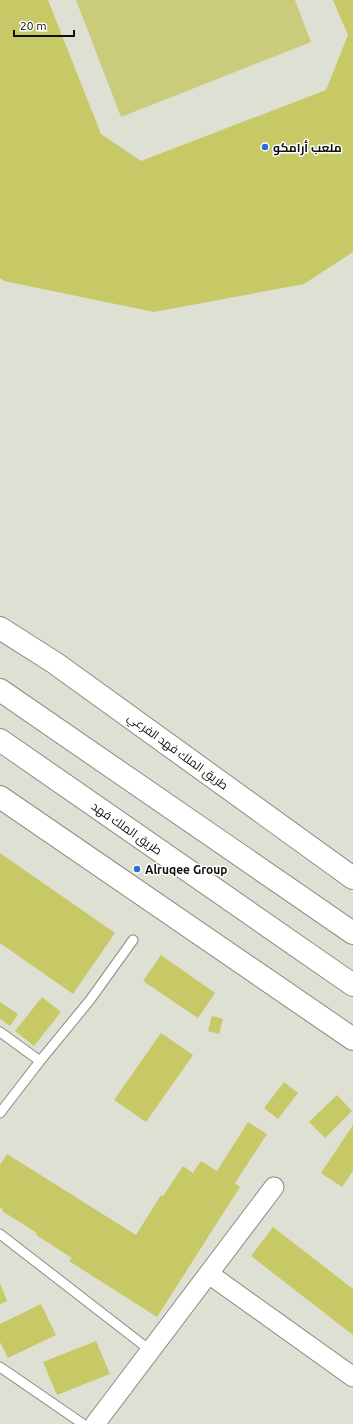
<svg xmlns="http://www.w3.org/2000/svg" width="353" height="1424" font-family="Ubuntu,Cairo,sans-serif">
<rect width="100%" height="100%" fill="#dfe0d4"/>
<path fill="#cacc7c" d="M76 0H295L311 42 121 117Z"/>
<path fill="#c6c966" d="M0 0H48L101 134 141 161 326 90 348 35 333 0H353V252L304 284 154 312 4 281 0 278Z
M0 853 115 933 73 994 0 943Z
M161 955 215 993 198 1018 143 981Z
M42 997 61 1012 34 1046 15 1031Z
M0 1002 18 1014 10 1026 0 1019Z
M212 1016 223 1019 219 1034 208 1031Z
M161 1033 193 1055 146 1122 114 1100Z
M284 1082 298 1093 278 1119 264 1108Z
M337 1095 352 1111 325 1138 309 1122Z
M248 1122 267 1134 235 1183 240 1187 157 1317 69 1261 72 1258 36 1235 37 1233 2 1211 3 1209 0 1208V1165L7 1154 136 1235 161 1195 163 1196 183 1166 193 1173 201 1161 217 1171Z
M353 1125V1171L342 1187 321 1173Z
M273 1227 353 1289V1335L251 1256Z
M0 1283 7 1301 0 1304Z
M41 1304 56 1335 8 1358 0 1342V1324Z
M96 1341 110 1374 57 1395 43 1362Z"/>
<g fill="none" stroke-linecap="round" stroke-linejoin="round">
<defs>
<path id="service" d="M0 1032 40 1061 0 1113
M40 1061 90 1000 133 940
M0 1234 151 1351
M0 1367 83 1424"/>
<path id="minor" d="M209 1274 353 1377
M95 1424 274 1187"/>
<path id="secondary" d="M0 628 55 663 353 878
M0 797 353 1039"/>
<path id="motorway" d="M0 690 353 933
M0 740 353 985"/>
</defs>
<use href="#service" stroke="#8b8c82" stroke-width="11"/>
<use href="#minor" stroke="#8b8c82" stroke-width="21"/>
<use href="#secondary" stroke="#8b8c82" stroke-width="24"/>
<use href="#motorway" stroke="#8b8c82" stroke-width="24"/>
<use href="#service" stroke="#fff" stroke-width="9"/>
<use href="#minor" stroke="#fff" stroke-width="19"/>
<use href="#secondary" stroke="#fff" stroke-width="22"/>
<use href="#motorway" stroke="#fff" stroke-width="22"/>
</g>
<g fill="#2c6dda" stroke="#fff" stroke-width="1.5">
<circle cx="265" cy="147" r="4"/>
<circle cx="137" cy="869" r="4"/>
</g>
<g text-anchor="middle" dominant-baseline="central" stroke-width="3" stroke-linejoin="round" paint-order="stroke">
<g font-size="12" font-weight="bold" fill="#0f100c" stroke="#fff" text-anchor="start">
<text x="273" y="147">ملعب أرامكو</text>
<text x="145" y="869">Alruqee Group</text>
</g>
<g font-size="12" fill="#0f100c" stroke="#fff">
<text transform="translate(178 751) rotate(36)">طريق الملك فهد الفرعي</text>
<text transform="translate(127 828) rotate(35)">طريق الملك فهد</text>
</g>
</g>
<path d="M14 30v6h60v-6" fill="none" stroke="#0f100c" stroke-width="2"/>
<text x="20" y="30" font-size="12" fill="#0f100c" stroke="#ffffff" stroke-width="3" paint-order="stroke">20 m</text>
</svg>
